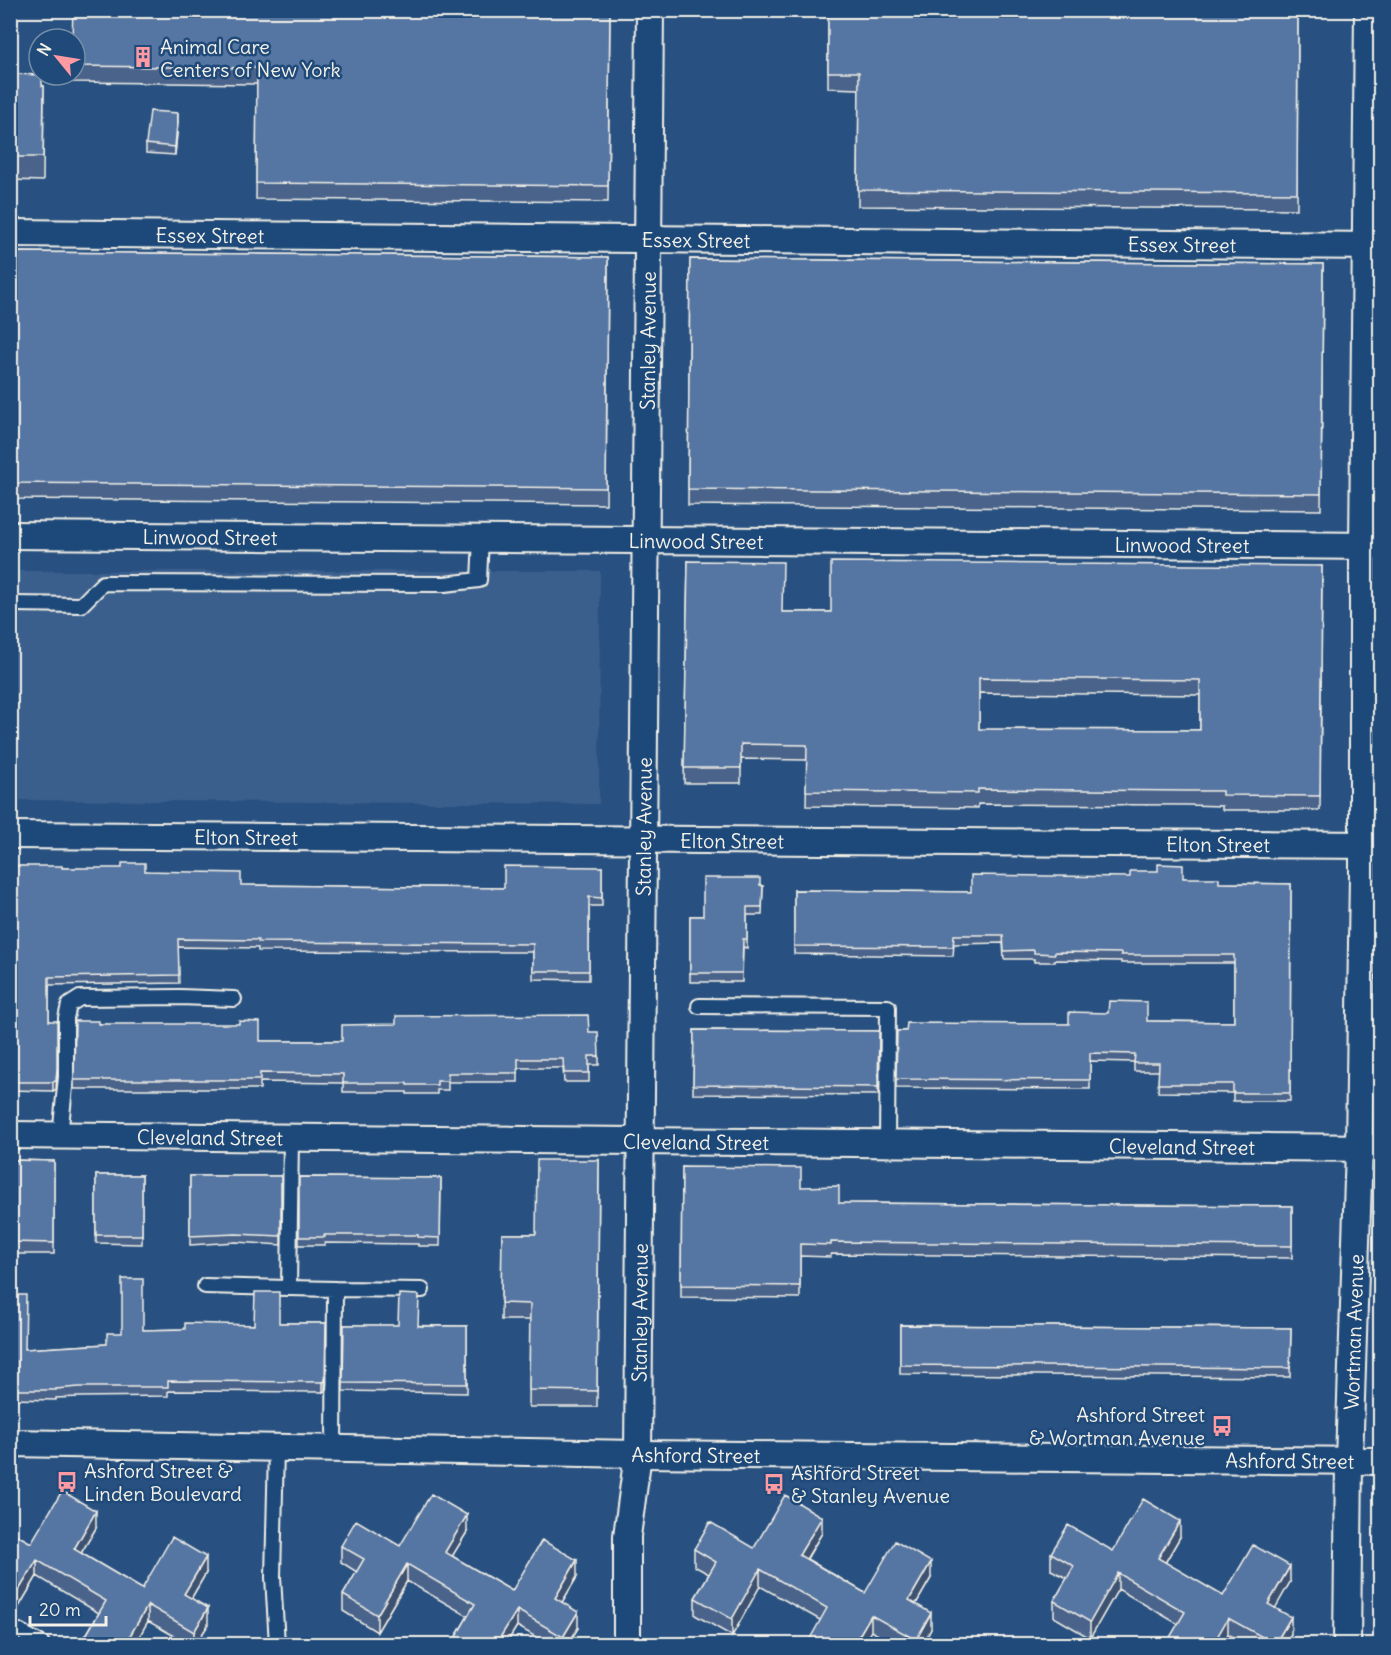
<svg xmlns="http://www.w3.org/2000/svg" width="1391" height="1655" font-family="Delius,sans-serif">
<rect width="100%" height="100%" fill="#285181"/>
<filter id="ink" filterUnits="userSpaceOnUse"><feTurbulence type="fractalNoise" baseFrequency=".0167" numOctaves="2"/><feDisplacementMap in="SourceGraphic" scale="12" xChannelSelector="R" yChannelSelector="G"/><feConvolveMatrix kernelMatrix="1 2 1 2 8 2 1 2 1" color-interpolation-filters="sRGB"/></filter>
<g filter="url(#ink)">
<path fill="#3a5f8d" d="M11 571H600L599 804 11 800Z"/>
<g fill="none" stroke-linecap="round" stroke-linejoin="round">
<defs>
<path id="lane" d="M14 604 81 605 103 583 445 584 479 580 481 538
M699 1006 888 1007 887 1144
M1360 1046 1380 1047
M60 1136 66 1077V1018L69 1005 80 998 180 997 234 999
M291 1138 289 1288 335 1289 334 1449
M205 1286 289 1288
M335 1289 422 1290
M276 1448 273 1577 277 1644
M19 1631 42 1644"/>
<g id="street">
<path id="s1" d="M10 233 1380 246"/>
<path id="s2" d="M10 535 1378 546"/>
<path id="s3" d="M10 835 1378 845"/>
<path id="s4" d="M10 1135 1380 1148"/>
<path id="s5" d="M10 1443 638 1454 1380 1461"/>
<path id="s6" d="M627 1644V1536L638 1454 650 10"/>
<path id="s7" d="M1347 1644 1349 1461 1359 1148 1363 875V546L1368 10"/>
</g>
</defs>
<use href="#lane" stroke="#f4f1e8" stroke-width="18"/>
<use href="#street" stroke="#f4f1e8" stroke-width="30"/>
<use href="#lane" stroke="#1f4a7a" stroke-width="14"/>
<use href="#street" stroke="#1f4a7a" stroke-width="26"/>
</g>
<path fill="#49648b" stroke="#f4f1e8" stroke-width="1.5" fill-rule="evenodd" d="M610 10 608 202 256 199 257 84 72 82V75H75V39Z
M828 10H1298L1297 209 858 206 859 89 828 88Z
M10 74 44 86 43 181 10 180Z
M178 122 175 155 146 153V144Z
M10 252 608 257 606 504 10 499Z
M690 259 1323 264 1321 510 688 505Z
M688 561 782 612H831L1322 566 1320 810H1222V806L1187 805 978 804V808L806 806 807 760 741 759V783H684ZM979 693 1200 695V730L979 729Z
M10 862 12 866 145 871 241 885 504 888 602 867V906H589V980L533 979V952L258 951V948L178 947 179 983 49 985V1021L57 1077 56 1089 53 1091 10 1090Z
M1183 878 1219 883 1291 884 1290 1101H1233V1093L1158 1092 1159 1071H1134V1062L1090 1061V1089L896 1088 897 1031 1147 1021 1234 1022V963H1121V961L1055 960V962H1034V959H1004L1003 943 954 944 953 956 794 954V890L971 892Z
M760 885 763 886 762 915H747V948L743 947 742 982H690V916H703Z
M75 1021 260 1041H342L599 1056V1065H589V1082H564L563 1068H518V1082H448V1090H437V1094H407V1092H343V1083L260 1082V1089H74Z
M694 1030 879 1031 878 1095 693 1094Z
M10 1160 54 1161V1254H10Z
M599 1160 597 1407H529L530 1320H501L502 1234H536Z
M682 1167 801 1187 839 1203 1292 1206V1258L831 1254V1257L800 1256V1298L681 1297Z
M96 1175H142V1244L96 1243Z
M190 1176H281V1245L236 1242 190 1245Z
M299 1177 441 1178 440 1246H418V1244L325 1243V1245H299Z
M10 1295 25 1349 107 1344 122 1333 143 1330 185 1329 279 1323H326L325 1391 323 1392 168 1391V1396L79 1397 56 1398V1400L10 1399Z
M344 1325 467 1326V1393L343 1391Z
M900 1325 1291 1328 1290 1377 900 1374Z
M96 1528 81 1553 142 1589 206 1573 191 1599 208 1625 196 1644H188L148 1621 135 1644H85V1637L99 1613 37 1576 10 1622V1531L31 1543Z
M467 1532 452 1556 512 1591 577 1577 562 1602 578 1628 568 1644H548L517 1626 506 1644H454V1640L468 1616 407 1581 377 1632 343 1611V1595L357 1572 341 1562V1546H400Z
M822 1533 807 1559 865 1593 931 1578 916 1604 931 1629 923 1644H894L871 1631 820 1620 760 1586 732 1636 695 1615V1598L709 1574 694 1566V1549L754 1548Z
M1180 1537 1165 1563 1223 1596 1290 1582 1275 1608 1291 1634 1284 1644H1246L1228 1634 1178 1624 1118 1589 1090 1638 1054 1617V1601L1067 1578 1051 1570V1553L1113 1551Z"/>
<path fill="#3c5171" stroke="#f4f1e8" stroke-width="1.5" d="M178 113V122L175 155V147Z
M57 1068 56 1089 53 1091V1082Z
M326 1333 325 1391 323 1392V1382Z
M96 1511V1528L74 1565V1549Z
M467 1515V1532L445 1568V1552Z
M822 1517V1533L799 1571V1555Z
M1180 1521V1537L1158 1575V1558Z
M206 1557V1573L184 1611V1594Z
M37 1560V1576L10 1622V1605Z
M577 1560V1577L555 1614V1598Z
M931 1562V1578L909 1616V1600Z
M407 1564V1581L377 1632V1615Z
M1290 1566V1582L1268 1621V1604Z
M760 1569V1586L732 1636V1619Z
M1118 1573V1589L1090 1638V1622Z
M148 1605V1621L135 1644H125Z
M208 1608V1625L196 1644H194V1632Z
M517 1610V1626L506 1644H496Z
M578 1612V1628L568 1644H563V1637Z
M931 1613V1629L923 1644H916V1640Z
M871 1615V1631L863 1644H854Z
M1291 1617V1634L1284 1644H1275Z
M1228 1618V1634L1222 1644H1213Z"/>
<path fill="#5574a2" stroke="#f4f1e8" stroke-width="1.5" fill-rule="evenodd" d="M73 10H610L608 186 256 183 257 68 75 66V39H72Z
M828 10H1298L1297 193 858 190 859 72H828Z
M10 74 42 75V86H44L43 157H10Z
M150 111 178 113 175 147 146 144Z
M10 252 608 257 606 488 10 483Z
M690 259 1323 264 1321 494 688 489Z
M688 561 783 562 782 612H831V562L1322 566 1320 796 1222 795V791H1187L978 789V793L806 791 807 745 741 744V768H684ZM979 678 1200 680V730L979 729Z
M10 862 12 863V866H62V868H122V863H145V871L241 873V885L504 888V866L602 867V898L589 897V971H533V944L258 942V940L178 939 179 975 49 977V1021H57V1068L56 1081 53 1082H10Z
M1158 864 1183 865V878H1219V883L1291 884 1290 1093H1233V1084H1158L1159 1063H1134L1135 1054 1090 1053V1080L896 1079 897 1031H906L907 1023 1069 1024V1012L1108 1013 1109 1001 1147 1002V1021L1234 1022V955H1121V953L1055 952V954L1034 953V950L1004 951 1003 935H954L953 947 794 946V890L971 892V875L1130 877V871H1158Z
M703 878H760V885L763 886 762 907H747V939H743L742 973H690V916H703Z
M588 1015 589 1032H598L599 1056H589V1073H564L563 1059H518V1073H448V1081H437V1085H407V1083H343V1074L260 1073V1080H74L75 1021H99V1024H239V1021L260 1022V1041H342V1025L396 1024V1016Z
M694 1030 879 1031 878 1087 693 1085Z
M10 1160 54 1161V1243L10 1242Z
M537 1160H599L597 1391 529 1390 530 1304 501 1303 502 1234H536Z
M682 1167 801 1168V1187L839 1186V1203L1292 1206V1246L831 1242V1245L800 1244V1286L681 1285Z
M96 1175H142V1235H96Z
M190 1176H281V1236L236 1234 190 1236Z
M299 1177 441 1178 440 1238 418 1237V1235H324L325 1237H299Z
M122 1279H143V1330L185 1329V1323L254 1325 255 1292H279V1323H326L325 1381 323 1382 168 1381V1387H79L56 1389V1390H10V1295H26L25 1349 107 1344V1333H122Z
M399 1294 419 1295 418 1326H467V1384L343 1383 344 1325H398Z
M900 1325 1291 1328 1290 1368 900 1365Z
M62 1491 96 1511 74 1549 142 1589 172 1537 206 1557 184 1594 208 1608 194 1632 148 1605 125 1644H98L85 1637 106 1601 37 1560 10 1605V1531L31 1543Z
M431 1494 467 1515 445 1552 512 1591 542 1540 577 1560 555 1598 578 1612 563 1637 517 1610 496 1644H462L454 1640 475 1604 407 1564 377 1615 343 1595 364 1559 341 1546 356 1520 400 1546Z
M785 1495 822 1517 799 1555 865 1593 895 1541 931 1562 909 1600 931 1613 916 1640 871 1615 854 1644H807L827 1608 760 1569 732 1619 695 1598 716 1562 694 1549 710 1522 754 1548Z
M1143 1499 1180 1521 1158 1558 1223 1596 1253 1545 1290 1566 1268 1604 1291 1617 1275 1644 1228 1618 1213 1644H1166L1185 1612 1118 1573 1090 1622 1054 1601 1074 1566 1051 1553 1068 1525 1113 1551Z"/>
</g>
<defs>
<symbol id="building-bare" viewBox="-9 -9 18 18"><path d="M-4-6H4V6H1V3H-1V6H-4ZM-2.5-4.3h1.7v1.8h-1.7ZM.8-4.3h1.7v1.8H.8ZM-2.5-1h1.7V.8h-1.7ZM.8-1h1.7V.8H.8Z" fill="#ff9aa2" stroke="#1f4a7a" stroke-width="2.5" paint-order="stroke"/></symbol>
<symbol id="bus-bare" viewBox="-9 -9 18 18"><path d="M-5-6H5V4H4V6H2V4H-2V6H-4V4H-5ZM-3.5-4V0h7V-4ZM-3.5 1.2v1.5H-2V1.2ZM2 1.2v1.5H3.5V1.2Z" fill="#ff9aa2" stroke="#1f4a7a" stroke-width="2.5" paint-order="stroke"/></symbol>
</defs>
<g fill-rule="evenodd">
<use href="#building-bare" x="128" y="42" width="30" height="30"/>
<use href="#bus-bare" x="1207" y="1411" width="30" height="30"/>
<use href="#bus-bare" x="52" y="1467" width="30" height="30"/>
<use href="#bus-bare" x="759" y="1469" width="30" height="30"/>
</g>
<g text-anchor="middle" dominant-baseline="central" stroke-width="5" stroke-linejoin="round" paint-order="stroke">
<g font-size="20" fill="#f4f1e8" stroke="#1f4a7a" text-anchor="start">
<text x="160" y="46">Animal Care<tspan x="160" dy="23">Centers of New York</tspan></text>
<text x="1205" y="1414" text-anchor="end">Ashford Street<tspan x="1205" dy="23">&amp; Wortman Avenue</tspan></text>
<text x="84" y="1470">Ashford Street &amp;<tspan x="84" dy="23">Linden Boulevard</tspan></text>
<text x="791" y="1472">Ashford Street<tspan x="791" dy="23">&amp; Stanley Avenue</tspan></text>
</g>
<g font-size="20" fill="#f4f1e8" stroke="#1f4a7a">
<text stroke="none"><textPath href="#s1" startOffset="200">Essex Street</textPath></text>
<text stroke="none"><textPath href="#s1" startOffset="686">Essex Street</textPath></text>
<text stroke="none"><textPath href="#s1" startOffset="1172">Essex Street</textPath></text>
<text stroke="none"><textPath href="#s6" startOffset="1304">Stanley Avenue</textPath></text>
<text stroke="none"><textPath href="#s2" startOffset="200">Linwood Street</textPath></text>
<text stroke="none"><textPath href="#s2" startOffset="686">Linwood Street</textPath></text>
<text stroke="none"><textPath href="#s2" startOffset="1172">Linwood Street</textPath></text>
<text stroke="none"><textPath href="#s6" startOffset="818">Stanley Avenue</textPath></text>
<text stroke="none"><textPath href="#s3" startOffset="236">Elton Street</textPath></text>
<text stroke="none"><textPath href="#s3" startOffset="722">Elton Street</textPath></text>
<text stroke="none"><textPath href="#s3" startOffset="1208">Elton Street</textPath></text>
<text stroke="none"><textPath href="#s4" startOffset="200">Cleveland Street</textPath></text>
<text stroke="none"><textPath href="#s4" startOffset="686">Cleveland Street</textPath></text>
<text stroke="none"><textPath href="#s4" startOffset="1172">Cleveland Street</textPath></text>
<text stroke="none"><textPath href="#s6" startOffset="332">Stanley Avenue</textPath></text>
<text stroke="none"><textPath href="#s7" startOffset="312">Wortman Avenue</textPath></text>
<text stroke="none"><textPath href="#s5" startOffset="686">Ashford Street</textPath></text>
<text stroke="none"><textPath href="#s5" startOffset="1280">Ashford Street</textPath></text>
</g>
</g>
<rect width="1391" height="1655" fill="none" stroke="#1f4a7a" stroke-width="36"/>
<rect x="18" y="18" width="1355" height="1619" fill="none" stroke="#f4f1e8" stroke-width="2" filter="url(#ink)"/>
<g transform="translate(57 57) rotate(300)"><circle r="28" fill="#1f4a7a" stroke="#748da6" stroke-width="1.5"/>
<path d="M0-4.5L10 22L0 15L-10 22Z" fill="#ff9aa2"/>
<text y="-9" font-size="16" font-weight="bold" text-anchor="middle" fill="#f4f1e8">N</text>
</g>
<path d="M30 1616v9h76v-9" fill="none" stroke="#f4f1e8" stroke-width="3"/>
<text x="39" y="1616" font-size="18" fill="#f4f1e8" stroke="#1f4a7a" stroke-width="4.5" paint-order="stroke">20 m</text>
</svg>
